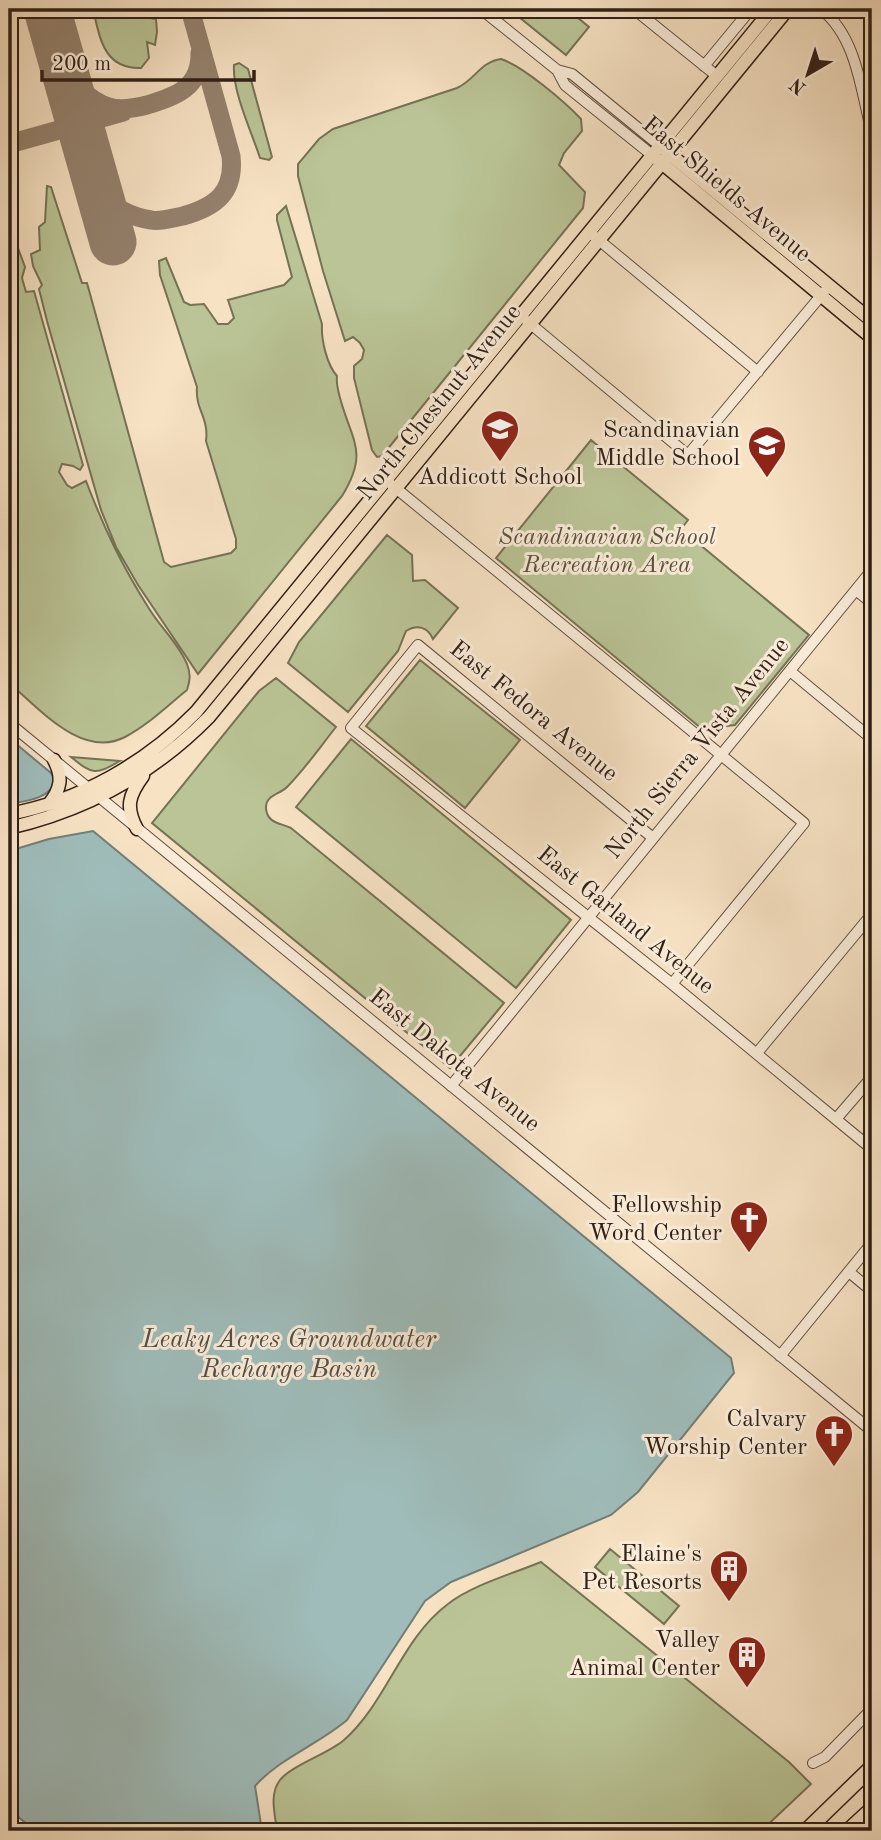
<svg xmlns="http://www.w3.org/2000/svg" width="881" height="1840" font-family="'Old Standard TT',serif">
<rect width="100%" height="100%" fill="#f7e2c4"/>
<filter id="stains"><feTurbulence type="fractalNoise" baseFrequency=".00286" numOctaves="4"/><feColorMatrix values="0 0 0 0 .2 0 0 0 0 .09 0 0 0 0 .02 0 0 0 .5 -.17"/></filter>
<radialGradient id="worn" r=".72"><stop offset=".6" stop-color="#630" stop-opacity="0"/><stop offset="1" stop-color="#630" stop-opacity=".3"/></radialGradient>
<path fill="#bac496" stroke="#767256" stroke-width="2" d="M93 9H141L140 16 156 19 157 32 155 45 147 42 149 58 141 68C104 69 100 39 93 9Z
M509 9H567L589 27 566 55Z
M501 59C523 66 565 102 581 119L582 131 564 153 559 165 585 192 583 208 382 456 377 457 372 450 354 378V366L362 359 364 350 360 343 353 337 345 341 323 271 298 176V164L319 139 333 129 457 88C476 79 480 62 501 59Z
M239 63 248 69 272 157 269 160 260 158C252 133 232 91 234 65Z
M47 186 51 187 82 283H87L164 562 171 567 231 553 236 548V539L206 441C209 417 195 410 197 387L160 275 159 261 166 258 184 302 190 305 204 304 218 324H228L234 318 228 300 284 285 292 277 277 220V215L286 206 322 324C321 340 327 365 337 376 336 384 338 390 340 398 352 442 369 452 342 496L198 674 138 585 116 547 101 510 47 321 39 289 42 285 33 266 31 254 40 250 39 227 45 222Z
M12 237 15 240 25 267 22 278 26 292 34 291 83 465 80 470 73 466 62 464 59 472 67 485 72 488 86 481C104 528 121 564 148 607 160 627 178 643 187 664 191 674 190 681 187 690 167 706 148 725 125 737 82 759 40 709 9 683V238Z
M591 440 688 520 681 529 809 635 735 725 702 729 496 558Z
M387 535 412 555 413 581 425 580 458 608 433 639C428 627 417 624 406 631L398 651 348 712 288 663 299 642Z
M420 660 520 740 465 808 366 726Z
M276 678 336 727C320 747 305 769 287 787 279 795 265 795 266 809 268 824 281 823 291 828L504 1003 450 1068 152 823 259 691Z
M351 739 571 920 516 988 296 807Z
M71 757 120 761C95 775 93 775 71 757Z
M610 1549 679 1606 664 1624 595 1567Z
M541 1562 789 1762 811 1784 761 1831H277C275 1814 269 1794 280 1780 292 1765 328 1754 344 1740 387 1702 401 1639 448 1604 472 1585 512 1574 541 1562Z"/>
<path fill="#9fbcba" stroke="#737e78" stroke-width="2" d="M9 738 51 773 55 780C51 799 26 801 9 804Z
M93 831 731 1358 734 1373 638 1492 611 1515 451 1582 425 1601 347 1720C319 1744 280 1758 255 1786L262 1831H35L9 1809V851L49 839Z"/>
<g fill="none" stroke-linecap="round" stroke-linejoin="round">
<path stroke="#737e78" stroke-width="2" d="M9 1829 11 1831"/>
<path stroke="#94816d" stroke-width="19" d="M62 63C74 82 86 100 109 107 121 111 135 108 147 105 176 96 201 88 200 52
M9 144 123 112
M99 193C113 207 131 217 151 220 161 222 172 218 183 216 215 207 235 193 231 156L190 9"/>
<path stroke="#94816d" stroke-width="47" d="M47 9 113 242"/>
<defs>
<path id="minor" d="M481 9 557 70 565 85 652 155
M634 9 717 76
M821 9C857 37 861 91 872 133
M704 66 751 9
M557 70 572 74 660 146
M594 236 758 372
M527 321 688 455 824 292
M392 485 804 823 672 984
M856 590 872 603
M790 671 872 739
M9 723 872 1431
M653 838 418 645 351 728 672 984 872 1149
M757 1053 872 914
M451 1086 872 570
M836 1119 872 1077
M849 1272 872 1291
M780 1356 872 1243
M813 1763 825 1757 872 1709"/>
<path id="major" d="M666 151 872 321
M658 160 872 338
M49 804C61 789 63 777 54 760
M9 814C80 801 146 763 196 712L772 9
M9 828C87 810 153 774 209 717L788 9
M137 829C125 807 129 795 143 776"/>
<path id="highway" d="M806 1831 872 1767
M848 1831 872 1809"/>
</defs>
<use href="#minor" stroke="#625042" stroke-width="12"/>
<use href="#major" stroke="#312016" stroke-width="15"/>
<use href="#highway" stroke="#312016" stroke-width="17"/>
<use href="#minor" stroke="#faecd9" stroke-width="10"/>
<use href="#major" stroke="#f7e2c4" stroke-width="12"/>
<use href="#highway" stroke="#f7e2c4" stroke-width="14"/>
</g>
<defs>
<symbol id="school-pin" viewBox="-11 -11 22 30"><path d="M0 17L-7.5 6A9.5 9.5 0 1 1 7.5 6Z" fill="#8f2418" stroke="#faecd9"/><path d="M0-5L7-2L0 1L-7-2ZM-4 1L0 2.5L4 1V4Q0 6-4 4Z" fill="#fff"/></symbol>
<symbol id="church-pin" viewBox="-11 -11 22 30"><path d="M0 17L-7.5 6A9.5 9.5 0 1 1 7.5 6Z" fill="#8f2418" stroke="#faecd9"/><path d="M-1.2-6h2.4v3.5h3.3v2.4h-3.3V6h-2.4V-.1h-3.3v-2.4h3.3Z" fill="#fff"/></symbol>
<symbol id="building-pin" viewBox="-11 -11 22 30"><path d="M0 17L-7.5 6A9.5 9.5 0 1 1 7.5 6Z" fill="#8f2418" stroke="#faecd9"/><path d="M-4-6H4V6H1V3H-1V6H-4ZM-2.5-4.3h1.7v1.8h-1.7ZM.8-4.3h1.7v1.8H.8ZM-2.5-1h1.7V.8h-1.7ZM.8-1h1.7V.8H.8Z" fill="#fff"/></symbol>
</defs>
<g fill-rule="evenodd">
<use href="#school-pin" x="478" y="407" width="44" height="60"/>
<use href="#school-pin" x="745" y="423" width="44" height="60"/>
<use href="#church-pin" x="727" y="1198" width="44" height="60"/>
<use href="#church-pin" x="812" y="1412" width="44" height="60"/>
<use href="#building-pin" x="707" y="1547" width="44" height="60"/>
<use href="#building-pin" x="725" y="1633" width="44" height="60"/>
</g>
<g text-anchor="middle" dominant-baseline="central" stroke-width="6" stroke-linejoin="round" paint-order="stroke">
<g font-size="24" fill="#312016" stroke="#faecd9">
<text transform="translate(726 190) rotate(40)">East Shields Avenue</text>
<text transform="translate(440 403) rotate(-51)">North Chestnut Avenue</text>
<text transform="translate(533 712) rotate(39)">East Fedora Avenue</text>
<text transform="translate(698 749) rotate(-51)">North Sierra Vista Avenue</text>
<text transform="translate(625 921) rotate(39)">East Garland Avenue</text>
<text transform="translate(454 1061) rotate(39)">East Dakota Avenue</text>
</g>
<g font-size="24" fill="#312016" stroke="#faecd9" text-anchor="end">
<text x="740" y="431">Scandinavian<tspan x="740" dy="28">Middle School</tspan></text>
<text x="500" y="478" text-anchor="middle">Addicott School</text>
<text x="722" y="1206">Fellowship<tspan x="722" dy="28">Word Center</tspan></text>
<text x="807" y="1420">Calvary<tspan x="807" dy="28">Worship Center</tspan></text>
<text x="702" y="1555">Elaine's<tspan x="702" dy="28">Pet Resorts</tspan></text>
<text x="720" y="1641">Valley<tspan x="720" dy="28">Animal Center</tspan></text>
</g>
<g font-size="24" font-style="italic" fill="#5a513c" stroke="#faecd9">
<text x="607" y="538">Scandinavian School<tspan x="607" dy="28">Recreation Area</tspan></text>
</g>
<g font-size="26" font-style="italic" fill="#524f47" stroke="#faecd9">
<text x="289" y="1340">Leaky Acres Groundwater<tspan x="289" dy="30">Recharge Basin</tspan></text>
</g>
</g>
<rect width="881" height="1840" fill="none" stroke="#f7e2c4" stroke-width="35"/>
<rect x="10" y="10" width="860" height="1819" fill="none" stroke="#312016" stroke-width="3.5"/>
<rect x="18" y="18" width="846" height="1805" fill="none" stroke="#312016" stroke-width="2"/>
<g transform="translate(808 74) rotate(219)" stroke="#faecd9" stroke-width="5" paint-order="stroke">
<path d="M0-5L12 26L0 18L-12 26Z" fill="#312016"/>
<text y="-10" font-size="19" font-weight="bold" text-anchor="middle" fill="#312016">N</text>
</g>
<path d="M42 70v10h212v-10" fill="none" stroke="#312016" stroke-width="3.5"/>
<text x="52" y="70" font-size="21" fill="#312016" stroke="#faecd9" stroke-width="5" paint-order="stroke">200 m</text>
<rect width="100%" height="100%" filter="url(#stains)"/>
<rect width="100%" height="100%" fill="url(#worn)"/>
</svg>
